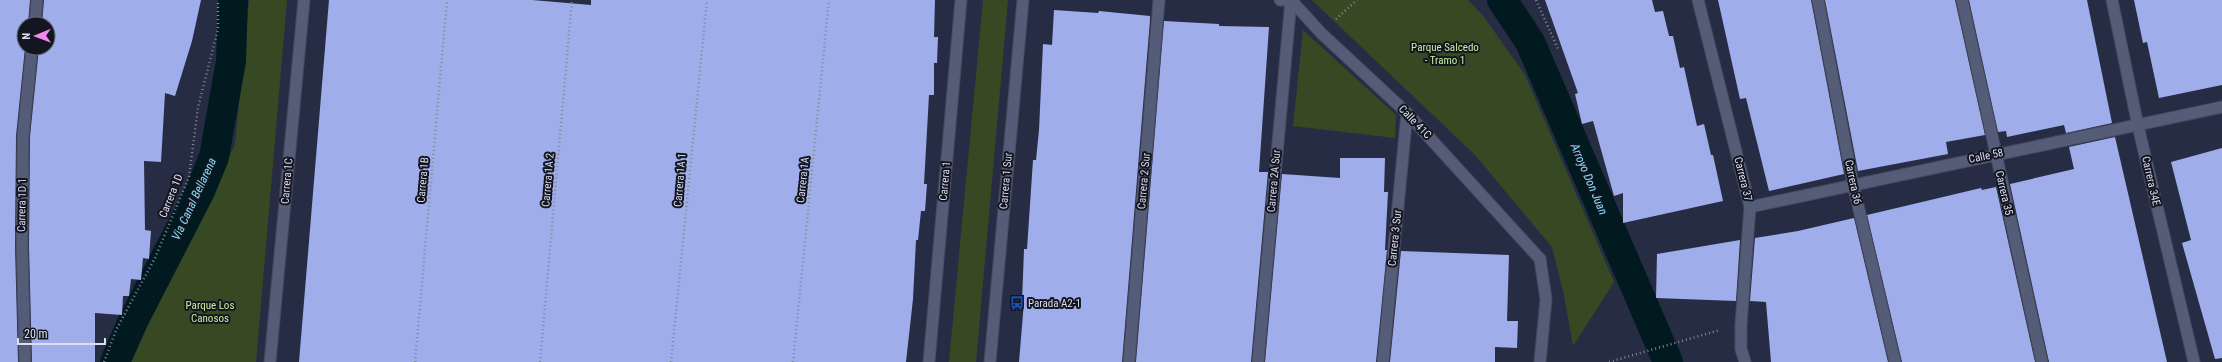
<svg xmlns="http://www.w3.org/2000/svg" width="2222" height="362" font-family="'Roboto Condensed',sans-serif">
<rect width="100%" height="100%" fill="#272c45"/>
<path fill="#374923" d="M249 0H287L256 362H131L192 231 235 145Z
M983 0H1008L976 362H949Z
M1312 0H1468L1484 17 1525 75 1614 282 1573 346 1564 295 1552 247 1475 155Z
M1303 30 1396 115 1395 138 1293 126Z"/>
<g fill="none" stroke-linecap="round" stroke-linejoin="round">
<path stroke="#001a20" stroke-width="30" d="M1502 0 1530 42 1668 362
M115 362 132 323 200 191 214 157 231 61 233 0"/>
</g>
<path fill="#9fadea" d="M0 0H30L28 24H24L25 48 16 136 15 246 18 362H0Z
M44 0H201L192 41 175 96 165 93 161 162 144 161 145 230 151 231 149 259 143 258 141 280 131 279 129 296H123L122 315 95 313V362H32L29 246 30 136 39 48H48V24H42Z
M329 0H532L591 5V0H935L934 37H938L937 63H934V95H929L924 184H927L925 211H921L918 240H916L913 299 906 362H299Z
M1545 0H1652L1655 12 1663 11 1669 36H1673L1680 68 1684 67 1697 126 1704 124 1711 155H1713L1723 201 1623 223V193L1614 196 1593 121 1582 124 1575 94 1578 93Z
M1718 0H1811L1844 174 1769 191 1746 98 1740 99Z
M1825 0H1955L1985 135 1946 142 1948 154 1858 171Z
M1969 0H2087L2112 123 2066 133 2064 125 2007 137 2006 131 1998 132Z
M2134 0H2222V85L2159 98 2147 42 2143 43Z
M1054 10 1098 13 1099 11 1150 16V20L1122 362H1019L1024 302H1022L1024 249H1027L1033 160H1036L1039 130 1043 44 1052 45Z
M1164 21 1219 24V26L1269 27 1259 172H1268L1251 362H1136Z
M2115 137 2167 362H2049L2010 184 2074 169 2069 147Z
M2222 148V358L2215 359 2182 243 2191 240 2171 162Z
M1340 158H1385L1384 192H1388L1385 250H1387L1376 362H1265L1282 174 1340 178Z
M1996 187 2035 362H1902L1867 215 1981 188 1982 190Z
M1854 218 1888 362H1771L1766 302 1750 301 1755 238 1798 231Z
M1740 240 1736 301 1656 298 1657 254Z
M1401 251 1509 255 1507 321H1518L1517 348 1495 347V362H1390Z"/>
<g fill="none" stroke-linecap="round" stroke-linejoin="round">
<defs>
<path id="service" d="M1280 0H1291L1321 33 1407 113 1540 259
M1698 0 1750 207 1741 325V349L1745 362
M1818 0 1853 184 1895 362
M35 24 37 0
M25 362 22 246 23 136 32 48"/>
<path id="minor" d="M1962 0 2042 362
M2112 0 2138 126 2194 362
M1750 207 2222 107
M1540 259 1546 299 1540 362
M270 362 304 0
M1129 362 1159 0
M1258 362 1291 0
M1383 362 1407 113"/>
<path id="tertiary" d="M929 362 961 0
M990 362 1023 0"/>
</defs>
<use href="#service" stroke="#45495e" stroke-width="13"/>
<use href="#minor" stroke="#45495e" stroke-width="13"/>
<use href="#tertiary" stroke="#45495e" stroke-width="13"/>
<path stroke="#83879b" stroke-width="2.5" stroke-dasharray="1 3" stroke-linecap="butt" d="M1536 0 1559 51
M1336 19 1357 0
M104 362 116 330 155 258 189 177 198 107 218 29V0
M415 362 447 0
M540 362 572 0
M671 362 707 0
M793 362 829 0
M1609 362 1720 330"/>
<use href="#service" stroke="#555c77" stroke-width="11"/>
<use href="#minor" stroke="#555c77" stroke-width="11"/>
<use href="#tertiary" stroke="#555c77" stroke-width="11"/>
</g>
<defs>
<symbol id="bus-bare" viewBox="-9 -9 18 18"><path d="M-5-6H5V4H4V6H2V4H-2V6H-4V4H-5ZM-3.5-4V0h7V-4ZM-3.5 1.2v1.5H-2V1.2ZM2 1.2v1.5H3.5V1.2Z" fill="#1a4fb4" stroke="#131621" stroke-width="2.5" paint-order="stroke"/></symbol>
</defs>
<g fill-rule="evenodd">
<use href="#bus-bare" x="1007" y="293" width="20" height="20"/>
</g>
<g text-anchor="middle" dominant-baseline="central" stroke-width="4" stroke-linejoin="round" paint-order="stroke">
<g font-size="11" fill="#c7f09b" stroke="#131621">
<text x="1445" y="47">Parque Salcedo<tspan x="1445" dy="13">- Tramo 1</tspan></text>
<text x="210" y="305">Parque Los<tspan x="210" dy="13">Canosos</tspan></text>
</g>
<g font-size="11" fill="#dadeee" stroke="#131621">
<text transform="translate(1415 122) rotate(46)">Calle 41C</text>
<text transform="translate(1986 156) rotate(-12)">Calle 58</text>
<text transform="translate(1743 179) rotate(76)">Carrera 37</text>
<text transform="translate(423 180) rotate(-85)">Carrera 1B</text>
<text transform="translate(548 180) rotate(-85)">Carrera 1A 2</text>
<text transform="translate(680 180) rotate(-85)">Carrera 1A 1</text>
<text transform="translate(803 180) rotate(-84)">Carrera 1A</text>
<text transform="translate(287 181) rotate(-85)">Carrera 1C</text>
<text transform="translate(945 181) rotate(-85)">Carrera 1</text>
<text transform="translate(1006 181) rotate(-85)">Carrera 1 Sur</text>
<text transform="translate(1144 181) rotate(-85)">Carrera 2 Sur</text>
<text transform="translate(1274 181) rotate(-85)">Carrera 2A Sur</text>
<text transform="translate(2151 181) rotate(77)">Carrera 34E</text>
<text transform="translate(1853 182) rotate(78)">Carrera 36</text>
<text transform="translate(2004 193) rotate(77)">Carrera 35</text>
<text transform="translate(171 196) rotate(-68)">Carrera 1D</text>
<text transform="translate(22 205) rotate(-89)">Carrera 1D 1</text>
<text transform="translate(1395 238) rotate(-84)">Carrera 3 Sur</text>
</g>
<g font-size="11" fill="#dadeee" stroke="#131621" text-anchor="start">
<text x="1028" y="303">Parada A2-1</text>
</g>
<g font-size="12" font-style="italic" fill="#81e0f7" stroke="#131621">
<text transform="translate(1589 179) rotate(67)">Arroyo Don Juan</text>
<text transform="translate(194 199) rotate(-65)">Via Canal Bellarena</text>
</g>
</g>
<g transform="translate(36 36) rotate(269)"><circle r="19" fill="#131621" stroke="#636673"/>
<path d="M0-3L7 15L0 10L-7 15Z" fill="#f688ed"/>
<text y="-6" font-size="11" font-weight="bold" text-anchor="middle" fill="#dadeee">N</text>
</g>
<path d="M18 338v6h87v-6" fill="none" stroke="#dadeee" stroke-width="2"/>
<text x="24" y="338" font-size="12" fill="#dadeee" stroke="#131621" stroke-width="3" paint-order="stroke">20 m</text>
</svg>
